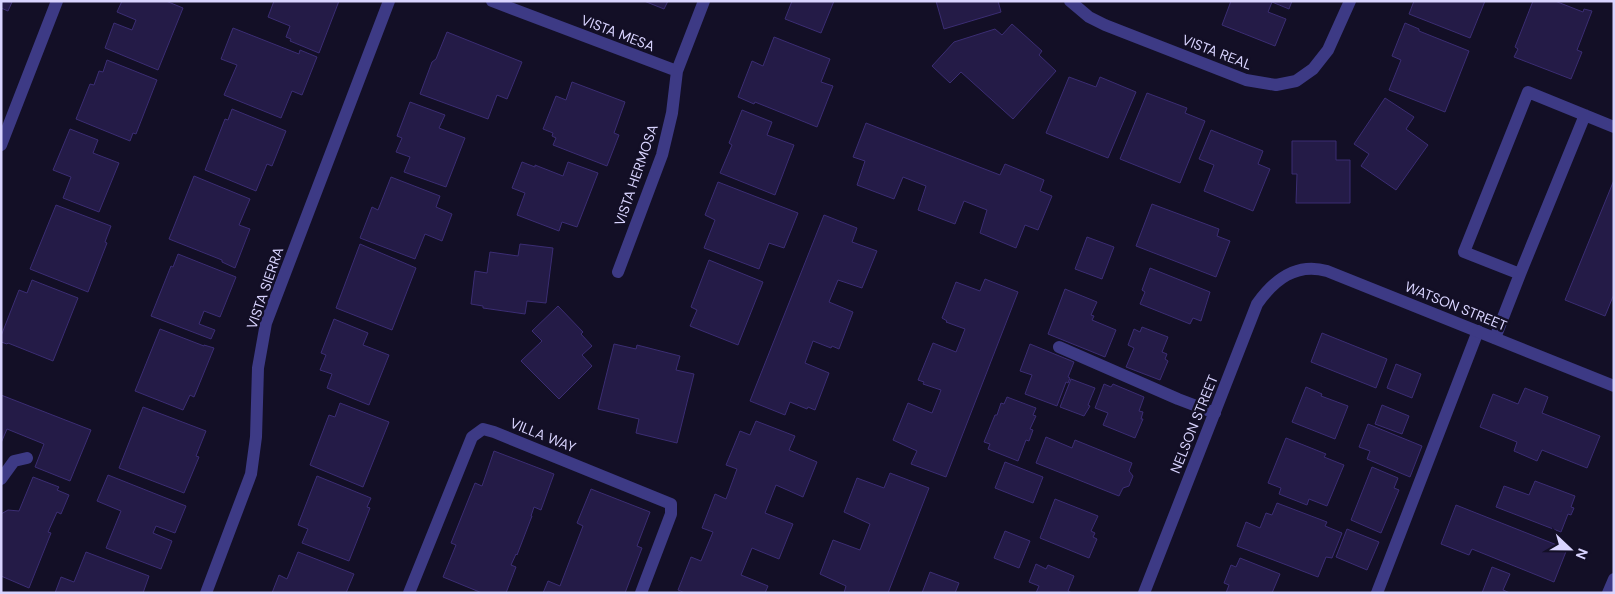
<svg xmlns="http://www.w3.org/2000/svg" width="1615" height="594" font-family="'DM Sans',sans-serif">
<rect width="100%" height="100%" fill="#130f26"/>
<path fill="#241b47" stroke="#3b2d73" d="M1 1 12 2 8 11 1 8Z
M122 1H166L183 8 158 70 105 48 114 23 132 30 136 20 117 12Z
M274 1H339L319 53 290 41 291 39 286 37 290 26 268 17Z
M644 1H668L664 9Z
M792 1H834L821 33 785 19Z
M936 1H998L1001 12 944 29Z
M1231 1H1292L1289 9 1272 2 1268 12 1286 19 1275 46 1222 25Z
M1414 1H1485L1470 38 1409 14Z
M1533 1H1555L1583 12 1584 9 1592 11 1577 50 1582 52 1571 79 1514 57 1518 49 1515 47Z
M1405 23 1419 29V31L1469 51 1445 112 1389 90 1401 60 1392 56Z
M1012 24 1042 51 1039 55 1056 71 1013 119 961 72 950 83 932 66 954 42 995 29 1002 35Z
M233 28 299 54 300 50 317 57 302 95 292 91 281 118 224 95 237 65 221 59Z
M447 32 522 62 507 99 497 95 488 119 420 94 432 62 436 59Z
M774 37 830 59 821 82 833 86 817 127 755 102 754 104 738 97 752 61 763 66Z
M107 60 157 80 136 134 133 133 130 141 76 119 90 84 94 85 99 71 103 72Z
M1069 77 1096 87 1100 77 1136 92 1108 158 1046 133Z
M572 82 625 102 614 133 619 135 607 166 553 145 556 138 552 136 553 133 543 129 556 96 566 100Z
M1147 93 1187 108 1185 113 1205 121 1180 183 1120 159Z
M1385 98 1414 117 1406 129 1428 145 1396 190 1361 166 1369 154 1354 144Z
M410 102 445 115 439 128 465 138 446 187 404 172 410 157 396 152 402 138 397 136Z
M232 109 286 131 272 166 267 164 256 191 205 170 225 119 228 120Z
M742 110 772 122 767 135 794 145 775 195 720 173 732 145 729 143Z
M866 123 1000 175 1005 164 1044 180 1040 191 1052 196 1038 230 1025 225 1016 248 980 233 987 210 964 201 955 224 918 210 926 186 903 177 894 199 857 185 865 161 853 157Z
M70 129 98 140 93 153 119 163 99 212 63 198 71 177 53 170Z
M1211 130 1263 151 1258 164 1270 169 1253 211 1204 191 1214 165 1199 159Z
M1292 141H1336V160H1350V203H1296L1297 174H1292Z
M522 162 535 167V165L563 176 568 162 598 173 577 227 562 222 559 231 517 215 525 193 512 188Z
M194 176 250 199 239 225 250 229 235 268 222 262V260L169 239Z
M391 177 440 196 436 207 452 214 442 241 425 234 415 259 360 238 372 207 378 210Z
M1614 180V294L1605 316 1565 300Z
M718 182 798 213 784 248 769 243 759 269 704 248 715 220 705 215Z
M1152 204 1219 229 1217 236 1230 241 1216 277 1136 246Z
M56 205 111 226 105 242 107 243 88 292 30 269Z
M824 215 857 228 852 242 877 251 862 288 838 280 829 302 853 312 839 349 832 346 831 348 813 341 805 363 829 373 815 410 808 407 807 409 790 402 785 415 750 401Z
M1087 237 1114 247 1102 279 1075 269Z
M360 244 416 268 392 330 336 308Z
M520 244 553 248 546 303 527 301 525 314 483 308V306L471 304 475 271 487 273 490 252 518 256Z
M178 254 236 277 220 317 204 311 199 324 215 330 211 339 151 316 171 266 173 267Z
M709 260 763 282 738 345 690 326 697 310 691 307Z
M1150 268 1210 292 1201 321 1193 318 1190 324 1140 304 1145 292 1142 290Z
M985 279 1018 292 946 477 911 464 917 451 893 440 908 403 932 413 941 390 923 384 924 382 918 380 933 343 956 352 965 329 946 322 947 321 942 318 956 282 980 291Z
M32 280 78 298 53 361 8 343 7 344 1 342V336L19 290 27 293Z
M1065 289 1097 302 1091 315 1094 316 1092 320 1116 330 1105 357 1048 334Z
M558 306 583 332 581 334 592 346 582 355 592 366 559 399 521 361 542 341 532 331Z
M334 319 368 333 363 345 389 355 369 405 327 388 332 374 320 370 326 355 321 353Z
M1142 327 1168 337 1162 352 1167 354 1165 359 1168 361 1160 380 1126 367 1134 348 1128 345 1134 329 1140 332Z
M160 329 204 346V345L214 348 194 397 190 395 183 410 135 391Z
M1322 333 1387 359 1376 388 1311 362Z
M614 344 636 349 637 345 680 356 676 370 694 374 677 443 636 433 639 419 598 409Z
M1030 344 1074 362 1068 377 1070 378 1068 383 1066 382 1057 406 1025 394 1032 375 1020 371Z
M1396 364 1421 374 1412 398 1387 388Z
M1071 379 1095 388 1088 405 1090 406 1084 416 1060 407Z
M1104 384 1111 387 1113 384 1144 397 1139 411 1143 412 1141 419H1143L1135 438 1103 425 1108 413 1095 408Z
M1306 387 1322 394 1321 396 1348 406 1335 439 1292 422Z
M1525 388 1548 397 1542 413 1600 436 1587 468 1542 450 1537 461 1514 451 1517 442 1480 427 1493 394 1518 404Z
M1 395 91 430 70 481 35 467 44 444 7 429 1 443Z
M1007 397 1036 408 1033 415 1036 416 1030 429 1033 430 1029 441 1026 440 1018 461 988 449 990 444 984 442 995 415H997L1001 403 1004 404Z
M340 403 389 422 363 487 310 465 329 415 335 417Z
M1382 405 1409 416 1402 434 1375 424Z
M143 407 206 431 196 456 199 457 184 493 119 468Z
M756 421 795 436 789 450 817 462 803 497 776 485 765 513 793 524 779 559 752 548 741 575 768 586 765 593H685L678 590 691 557 701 561 713 532 702 528 715 494 726 499 737 469 726 465 740 431 750 435Z
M1368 424 1422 446 1410 477 1367 459 1370 451 1359 447Z
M1046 437 1072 448 1075 440 1132 463 1129 471 1133 476 1129 486 1123 488 1119 496 1036 463Z
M1286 438 1326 454 1324 457 1344 465 1327 506 1309 499 1307 505 1279 494 1281 488 1268 483Z
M494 451 554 474 541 510 534 507 531 516H532L517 555 516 554 511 565 516 567 506 593H482L443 577 456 545 451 543 475 483 482 486Z
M1005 462 1043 477 1033 503 995 488Z
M1372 467 1398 478 1394 488 1399 490 1381 533 1351 520Z
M890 473 929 488 888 593H844L846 586 820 574 833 540 860 550 870 524 844 512 857 478 884 488Z
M108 475 186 506 175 533 156 526 153 533 172 541 161 569 106 548 121 511 97 501Z
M317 476 371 498 367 507 370 508 349 561 302 543 308 529 298 525Z
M33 477 59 487 57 490 69 495 61 514 57 512 48 532 51 533 29 588 1 576V514L8 510 19 511Z
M1535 481 1575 496 1571 507 1574 508 1571 515 1568 514 1561 532 1496 507 1504 486 1529 495Z
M591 489 650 512 637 546 642 548 625 593H543L548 581 560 586 583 526 577 523Z
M1055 499 1098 516 1091 531 1095 533 1093 537 1097 539 1089 558 1040 538Z
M1277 503 1327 522 1325 526 1342 533 1332 558 1326 557 1318 577 1237 546 1246 522 1260 528 1266 513 1272 515Z
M1456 505 1567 549 1554 582 1472 549 1469 555 1441 544Z
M1347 529 1379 542 1367 570 1336 557Z
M1005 531 1030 541 1019 568 994 558Z
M86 552 149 576 143 593H55L61 577 74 582Z
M298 552 354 574 346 593H272L279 575 287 579Z
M1240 558 1280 574 1272 593H1226L1229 585 1224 583 1231 565 1236 567Z
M1036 564 1046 569 1048 565 1074 576 1068 591 1072 593H1036L1039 586 1029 582Z
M1492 567 1510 574 1503 590 1510 593H1482Z
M930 572 959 583 955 593H922Z"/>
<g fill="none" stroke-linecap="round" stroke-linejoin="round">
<path stroke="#3d3a85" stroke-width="12" d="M1520 274 1585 115
M1495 338 1520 274 1464 252 1528 92 1614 127
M1059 347 1178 399 1215 413
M1 479 14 461 27 458
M1377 593 1478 331"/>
<path stroke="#3d3a85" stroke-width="12" d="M492 1 677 71
M1070 1 1089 17 1105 25 1246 80 1276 85 1296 81 1313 69 1328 50 1350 1
M1 145 57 1
M618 272 662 155 672 113 677 71 704 1
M206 593 251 474 256 437 258 368 266 323 389 1
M409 593 472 437 483 429 494 432 671 504V514L641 593
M1144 593 1257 304C1274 280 1296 262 1327 271L1614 386
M1608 593 1614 579"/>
</g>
<g text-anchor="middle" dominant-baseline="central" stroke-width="5" stroke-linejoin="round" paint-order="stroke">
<g font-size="14" fill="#d9d4ff" stroke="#130f26">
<text transform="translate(618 33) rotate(21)">VISTA MESA</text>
<text transform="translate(1217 52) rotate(21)">VISTA REAL</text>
<text transform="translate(636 175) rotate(-71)">VISTA HERMOSA</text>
<text transform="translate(265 288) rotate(-71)">VISTA SIERRA</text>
<text transform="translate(1456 306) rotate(22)">WATSON STREET</text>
<text transform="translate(1194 424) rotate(-68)">NELSON STREET</text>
<text transform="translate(543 435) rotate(22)">VILLA WAY</text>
</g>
</g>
<rect width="1615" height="594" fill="none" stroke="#d9d4ff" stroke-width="5"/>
<g transform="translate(1570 549) rotate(112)" stroke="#130f26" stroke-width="4" paint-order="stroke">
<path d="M0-4L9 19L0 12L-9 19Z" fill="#d9d4ff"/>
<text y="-8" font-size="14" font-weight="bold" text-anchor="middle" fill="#d9d4ff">N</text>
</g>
</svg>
